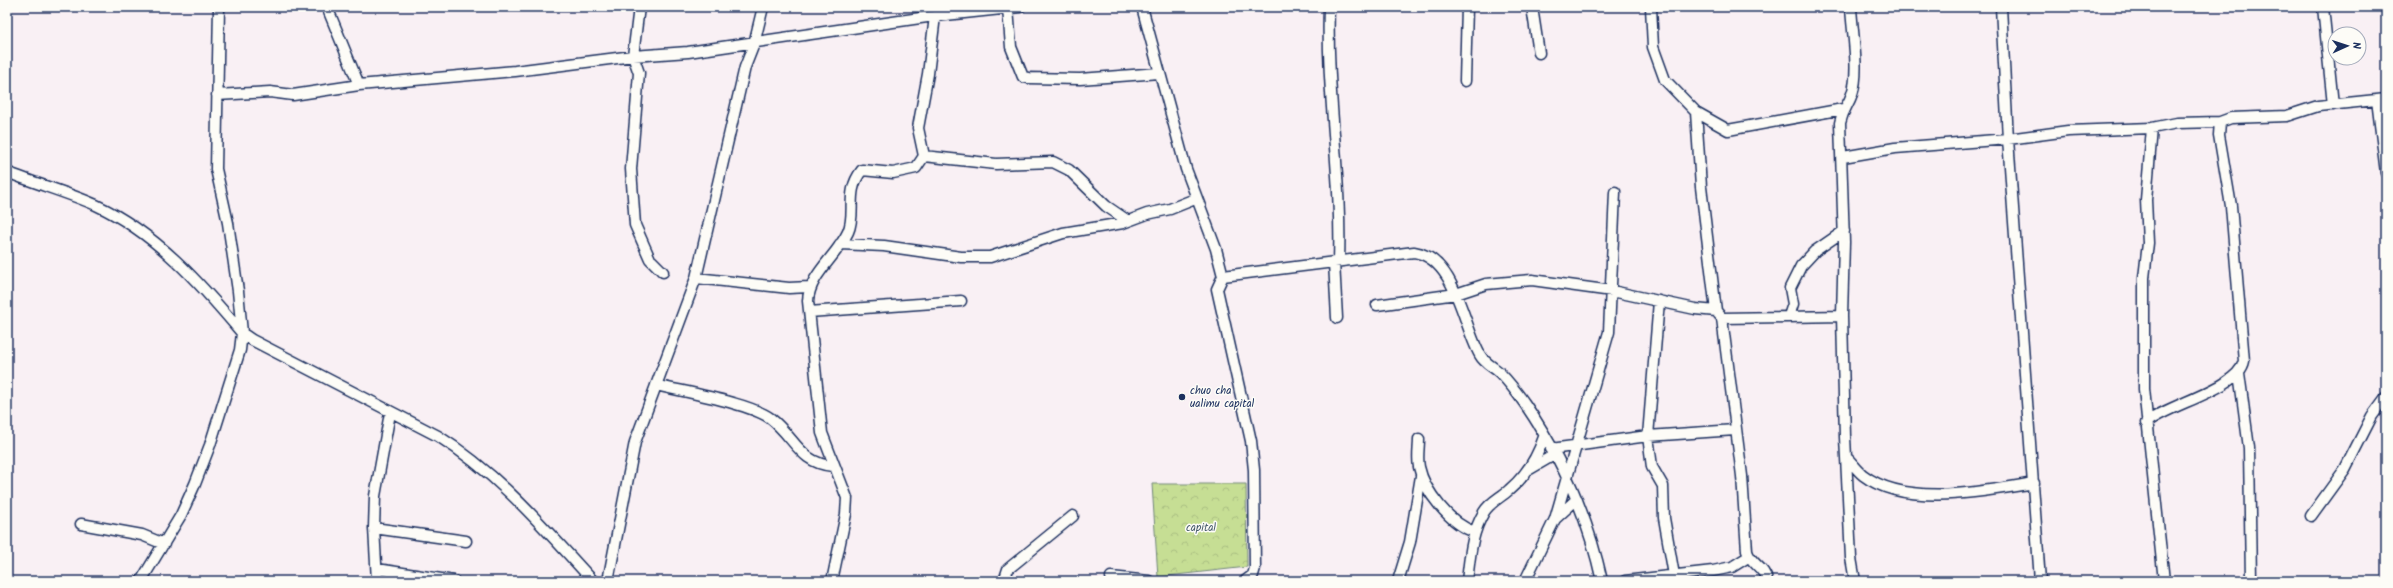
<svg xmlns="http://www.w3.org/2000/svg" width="2393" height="588" font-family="Kalam,sans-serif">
<defs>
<pattern id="park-crowns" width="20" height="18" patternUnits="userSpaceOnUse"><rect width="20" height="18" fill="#c6de94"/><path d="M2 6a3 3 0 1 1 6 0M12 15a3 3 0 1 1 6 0" fill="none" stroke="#aabf82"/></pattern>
</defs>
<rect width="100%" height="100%" fill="#f9f0f4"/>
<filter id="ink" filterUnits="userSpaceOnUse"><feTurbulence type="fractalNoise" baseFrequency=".025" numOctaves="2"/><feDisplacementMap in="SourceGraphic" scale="8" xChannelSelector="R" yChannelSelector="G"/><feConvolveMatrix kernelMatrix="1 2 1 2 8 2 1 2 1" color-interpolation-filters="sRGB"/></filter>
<g filter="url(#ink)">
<path fill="url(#park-crowns)" stroke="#708679" d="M1152 484H1246L1247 567 1158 577Z"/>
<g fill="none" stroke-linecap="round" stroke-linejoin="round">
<defs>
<path id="minor" d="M327 7 359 85
M639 7 633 56 639 73 631 169 635 225 650 259 663 272
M1142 7 1186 169 1216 249 1223 276 1217 289 1251 441 1254 470 1255 568 1253 575 1245 581
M1329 7C1326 92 1342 176 1339 261
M1532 7 1539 53
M1651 7 1653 47 1665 80 1696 112 1728 130 1843 109
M1851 7C1852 31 1860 72 1852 94 1848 106 1843 109 1840 123L1844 242 1842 316 1845 437 1851 558 1855 581
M2001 7 2008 139 2040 581
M2323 7 2333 105
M1008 8 1011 47 1023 77 1028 78 1080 79 1159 73
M935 16 928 74 918 128 924 156 996 164 1053 162 1069 170 1106 206 1128 221
M1465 81 1467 7
M217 95 270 92 293 95 359 85 515 71 633 56 688 52 927 17 1020 7
M2377 100 2386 173
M1696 112 1701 187 1716 311 1722 318 1742 476 1747 551C1750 564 1765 567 1767 581
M2152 128 2146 200 2148 243 2144 278V389L2164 581
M1843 157 1895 148 2008 139 2068 131 2152 128 2177 123 2220 122 2231 118 2287 116 2318 106 2386 99
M7 172C36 184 67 192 96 205 156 233 200 283 242 333L252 340 438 436C499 474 545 529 593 581
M840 244 884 246 961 257H990L1063 233 1123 223 1147 214 1170 209 1195 199
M1334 262 1337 318
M1223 276 1414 252C1456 258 1463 326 1480 355 1485 364 1494 367 1500 373 1509 382 1518 394 1525 404 1562 458 1588 517 1602 581
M696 278 789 288 809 287
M1659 301 1648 436 1735 430
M1377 305 1456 294 1486 284 1532 280 1612 291 1695 309 1716 311
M809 312 961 301
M1789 316 1793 304 1790 288 1801 266 1815 251 1844 231
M1722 318 1842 316
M2239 373 2249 448 2251 581
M656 385C684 392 749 403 770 418 795 437 799 463 833 466
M2146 423C2168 404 2239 389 2244 361L2231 206 2219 135 2220 122
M1419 439C1419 448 1417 458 1419 467 1424 491 1451 525 1475 532
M1551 449 1648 436 1652 467 1663 486 1664 518 1675 581
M1848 459C1853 464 1857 470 1863 475 1906 508 1985 491 2034 483
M1530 469 1554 455
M2311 516 2345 469 2372 416 2386 397
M1555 519 1577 499
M81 524 142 535 164 544
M374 528 466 541
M377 569 454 581
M1111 577 1149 581
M141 581 181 515 195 484 210 445 240 350 242 333 238 291 228 223 216 169 219 7
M377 581 374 528 375 496 390 413
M608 581 635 442 696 278 745 67 754 44 763 7
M832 581 846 514 847 498 822 433 808 301C809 275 837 256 848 232 857 212 844 193 862 170L893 173 916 168 924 156
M1004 581 1008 569 1073 516
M1398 581 1410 542 1421 476
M1467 581C1470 557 1471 534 1484 512 1490 502 1500 498 1509 490 1527 475 1537 458 1544 437
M1525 581 1555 519 1609 332 1615 192
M1625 581 1713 571 1732 567 1748 557"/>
</defs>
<use href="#minor" stroke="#1b2f5e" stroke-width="13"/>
<use href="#minor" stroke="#fdfcf7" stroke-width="10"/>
</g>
</g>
<circle fill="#1b2f5e" stroke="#fdfcf7" stroke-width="1.5" cx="1182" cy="397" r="4"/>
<g text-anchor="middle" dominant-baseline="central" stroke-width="3" stroke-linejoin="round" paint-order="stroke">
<g font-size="11" fill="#1b2f5e" stroke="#fdfcf7" text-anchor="start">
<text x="1190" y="391">chuo cha<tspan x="1190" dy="13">ualimu capital</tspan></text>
</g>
<g font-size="11" fill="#465b6c" stroke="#fdfcf7">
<text x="1201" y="528">capital</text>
</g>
</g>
<rect width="2393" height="588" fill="none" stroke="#fdfcf7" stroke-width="24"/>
<rect x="12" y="12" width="2369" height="564" fill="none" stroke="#1b2f5e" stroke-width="1.5" filter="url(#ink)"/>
<g transform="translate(2347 46) rotate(87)"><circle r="19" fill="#fdfcf7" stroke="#a3aaba"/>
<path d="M0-3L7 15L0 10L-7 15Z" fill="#1b2f5e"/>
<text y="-6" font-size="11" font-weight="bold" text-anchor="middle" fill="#1b2f5e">N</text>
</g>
</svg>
